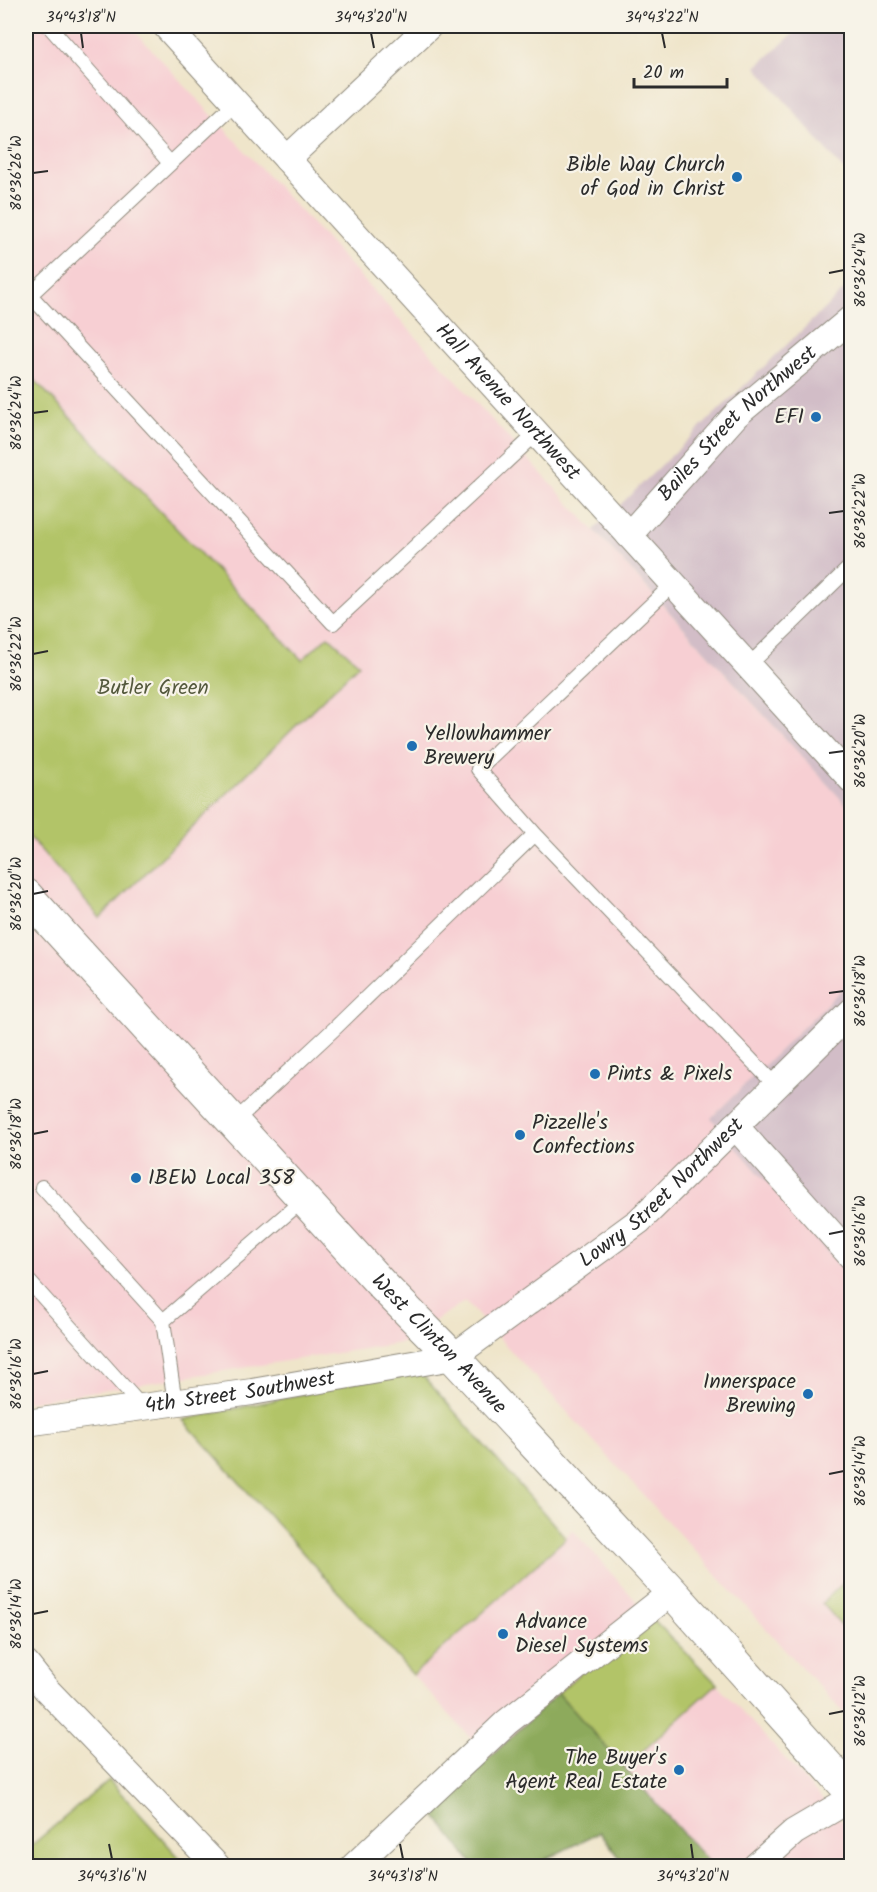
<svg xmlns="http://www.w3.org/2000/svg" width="877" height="1892" font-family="Kalam,sans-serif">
<rect width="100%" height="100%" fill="#f7f3e8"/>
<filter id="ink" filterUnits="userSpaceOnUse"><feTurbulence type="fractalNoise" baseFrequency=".0167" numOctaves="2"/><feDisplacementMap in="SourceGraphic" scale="12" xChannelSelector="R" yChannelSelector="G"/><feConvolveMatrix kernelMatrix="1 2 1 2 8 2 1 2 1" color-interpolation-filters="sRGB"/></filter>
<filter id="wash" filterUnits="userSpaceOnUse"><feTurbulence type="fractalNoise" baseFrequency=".008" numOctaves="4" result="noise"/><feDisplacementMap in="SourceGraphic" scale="24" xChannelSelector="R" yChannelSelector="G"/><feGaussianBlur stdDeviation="1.35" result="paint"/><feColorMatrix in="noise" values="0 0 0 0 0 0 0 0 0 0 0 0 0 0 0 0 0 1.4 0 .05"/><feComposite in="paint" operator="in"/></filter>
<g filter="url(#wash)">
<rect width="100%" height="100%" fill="#efe5ca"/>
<path fill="#f7cfd3" d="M26 26H130L851 810V980L711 1118 851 1280V1721L465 1301 401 1343 26 1402Z
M572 1529 646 1612 489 1758 413 1675 566 1538Z
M717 1684 851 1831V1866H712L624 1768Z"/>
<path fill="#d2bdc7" d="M802 26H851V179L756 67Z
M851 283V810L594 530Z
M851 980V1280L711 1118Z"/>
<path fill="#b2c468" stroke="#6e784a" stroke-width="1.5" d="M26 371 302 660 328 636 359 664 100 918 26 833Z
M417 1369 566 1538 413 1675 183 1420Z
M851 1576V1636L822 1603Z
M646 1612 717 1684 624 1768 558 1693Z
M109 1780 187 1866H26V1850Z"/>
<path fill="#8daa5c" stroke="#5c6a44" stroke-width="1.5" d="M558 1693 712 1866H626L600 1832 532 1866H474L434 1814 489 1758Z"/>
</g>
<g filter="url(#ink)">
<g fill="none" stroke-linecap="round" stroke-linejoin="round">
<defs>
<path id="service" d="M49 26 170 163
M236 102 30 295 333 623 537 433
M748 666 852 565
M535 834 776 1086
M233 1123 333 1030 535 834 478 769 673 584
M42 1187 163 1321
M26 1278 142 1407
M175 1403 163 1321 304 1199"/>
<g id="minor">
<path id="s1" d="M166 26 852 780"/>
<path d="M287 159 429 26"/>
<path id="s2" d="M629 535 736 415 852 318"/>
<path d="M735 1126 852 1257"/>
<path id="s3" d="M26 1423 252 1392 453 1357 639 1221 852 1011"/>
<path d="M26 1664 46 1689 217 1866"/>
<path d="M354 1866 507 1722 672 1592"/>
<path d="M756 1866 794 1832 852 1798"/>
</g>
<g id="tertiary">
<path id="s4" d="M26 895 383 1286 453 1357 672 1592 852 1793"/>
</g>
</defs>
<use href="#service" stroke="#8d887a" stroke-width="16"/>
<use href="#minor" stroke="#8d887a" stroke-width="28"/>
<use href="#tertiary" stroke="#8d887a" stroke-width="34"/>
<use href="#service" stroke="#fff" stroke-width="14"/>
<use href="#minor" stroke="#fff" stroke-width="26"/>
<use href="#tertiary" stroke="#fff" stroke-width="32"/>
</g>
</g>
<path fill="none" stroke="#2b2b2b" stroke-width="2" d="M81 33 83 48M371 33 374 48M662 33 665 48M33 173 48 171M829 273 844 270M33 413 48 411M829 513 844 511M33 654 48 651M829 753 844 751M33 894 48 891M829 993 844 991M33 1134 48 1131M829 1234 844 1231M33 1374 48 1371M829 1474 844 1471M33 1614 48 1611M829 1714 844 1711M109 1844 112 1859M400 1844 403 1859M691 1844 693 1859"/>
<g fill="#1f6fb2" stroke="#f7f3e8" stroke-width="2">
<circle cx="737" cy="177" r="6"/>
<circle cx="816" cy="417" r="6"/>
<circle cx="412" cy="746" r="6"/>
<circle cx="595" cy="1074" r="6"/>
<circle cx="520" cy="1135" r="6"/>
<circle cx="136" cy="1178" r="6"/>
<circle cx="808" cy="1394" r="6"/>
<circle cx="503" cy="1634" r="6"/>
<circle cx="679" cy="1770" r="6"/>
</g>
<g text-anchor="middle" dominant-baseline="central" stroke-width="4.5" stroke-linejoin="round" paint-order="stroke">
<g font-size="21" fill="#2b2b2b" stroke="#f7f3e8" text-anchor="start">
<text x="725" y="165" text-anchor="end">Bible Way Church<tspan x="725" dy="24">of God in Christ</tspan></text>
<text x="804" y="417" text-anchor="end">EFI</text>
<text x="424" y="734">Yellowhammer<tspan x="424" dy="24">Brewery</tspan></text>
<text x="607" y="1074">Pints &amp; Pixels</text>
<text x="532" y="1123">Pizzelle's<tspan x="532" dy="24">Confections</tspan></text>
<text x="148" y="1178">IBEW Local 358</text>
<text x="796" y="1382" text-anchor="end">Innerspace<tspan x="796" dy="24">Brewing</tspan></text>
<text x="515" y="1622">Advance<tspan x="515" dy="24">Diesel Systems</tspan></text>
<text x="667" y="1758" text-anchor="end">The Buyer's<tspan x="667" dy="24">Agent Real Estate</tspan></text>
</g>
<g font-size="21" fill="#2b2b2b" stroke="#f7f3e8">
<text stroke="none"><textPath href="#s1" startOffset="508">Hall Avenue Northwest</textPath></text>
<text stroke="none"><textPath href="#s2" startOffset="156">Bailes Street Northwest</textPath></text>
<text stroke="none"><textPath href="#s3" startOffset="698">Lowry Street Northwest</textPath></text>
<text stroke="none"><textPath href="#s4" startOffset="610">West Clinton Avenue</textPath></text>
<text stroke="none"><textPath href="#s3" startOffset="216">4th Street Southwest</textPath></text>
</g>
<g font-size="21" fill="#54593d" stroke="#f7f3e8">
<text x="153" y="688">Butler Green</text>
</g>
</g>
<rect width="877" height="1892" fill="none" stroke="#f7f3e8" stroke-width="66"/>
<path d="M634 78v9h93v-9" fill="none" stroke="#2b2b2b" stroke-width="3"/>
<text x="643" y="78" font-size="18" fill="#2b2b2b" stroke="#f7f3e8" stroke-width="4.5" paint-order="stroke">20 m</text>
<rect x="33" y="33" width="811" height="1826" fill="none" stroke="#2b2b2b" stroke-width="2"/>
<g font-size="15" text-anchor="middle" fill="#2b2b2b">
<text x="81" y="22">34°43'18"N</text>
<text x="371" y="22">34°43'20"N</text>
<text x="662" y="22">34°43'22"N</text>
<text transform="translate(16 173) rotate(-90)" y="5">86°36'26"W</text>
<text transform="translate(860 270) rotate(-90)" y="5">86°36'24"W</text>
<text transform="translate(16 413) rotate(-90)" y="5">86°36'24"W</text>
<text transform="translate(860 511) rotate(-90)" y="5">86°36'22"W</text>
<text transform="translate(16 654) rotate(-90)" y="5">86°36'22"W</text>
<text transform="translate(860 751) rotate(-90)" y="5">86°36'20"W</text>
<text transform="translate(16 894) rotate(-90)" y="5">86°36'20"W</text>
<text transform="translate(860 991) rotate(-90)" y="5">86°36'18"W</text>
<text transform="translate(16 1134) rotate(-90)" y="5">86°36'18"W</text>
<text transform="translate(860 1231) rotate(-90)" y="5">86°36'16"W</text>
<text transform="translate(16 1374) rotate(-90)" y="5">86°36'16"W</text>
<text transform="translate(860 1471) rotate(-90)" y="5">86°36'14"W</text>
<text transform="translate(16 1614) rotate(-90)" y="5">86°36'14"W</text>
<text transform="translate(860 1711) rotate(-90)" y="5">86°36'12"W</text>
<text x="112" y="1881">34°43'16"N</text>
<text x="403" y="1881">34°43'18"N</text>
<text x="693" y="1881">34°43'20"N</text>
</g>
</svg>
